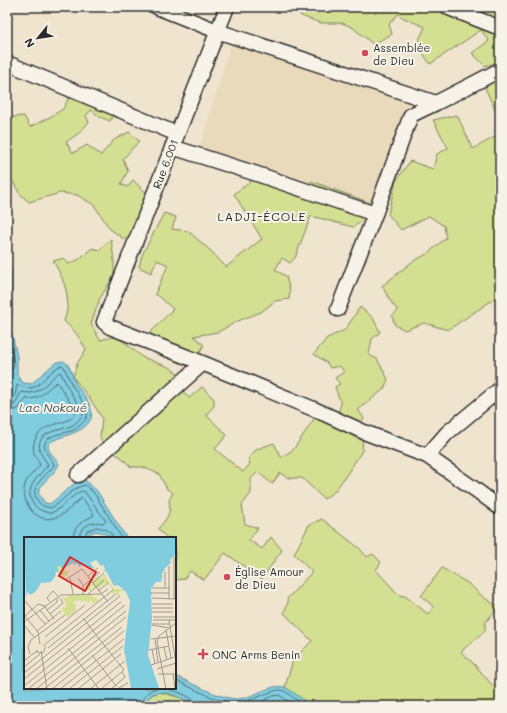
<svg xmlns="http://www.w3.org/2000/svg" width="507" height="713" font-family="Mali,sans-serif">
<rect width="100%" height="100%" fill="#efe4ce"/>
<filter id="ink" filterUnits="userSpaceOnUse"><feTurbulence type="fractalNoise" baseFrequency=".025" numOctaves="2"/><feDisplacementMap in="SourceGraphic" scale="8" xChannelSelector="R" yChannelSelector="G"/><feConvolveMatrix kernelMatrix="1 2 1 2 8 2 1 2 1" color-interpolation-filters="sRGB"/></filter>
<g filter="url(#ink)">
<path fill="#e9dabc" d="M231 43 410 99 373 206 200 147Z"/>
<path fill="#d3df91" stroke="#7f855e" d="M296 7H500V62L485 66 472 53 489 41 481 30 430 64 417 44 425 27C415 22 405 20 398 14L389 24 392 34 373 44 352 27 342 23H321L301 16Z
M499 76H500V120L485 88Z
M73 90 114 114 110 121 100 117 91 110 86 116 89 122 79 133 66 142 73 153 87 145 101 155 114 140 129 132 139 141 123 159 128 171 121 184 128 187 133 180 143 190 148 193 138 233 124 239 110 229 94 205 77 195 60 193 29 202 20 194 7 172V118L11 117 24 116 30 127 50 117 63 109Z
M457 115 473 149 500 134V295L448 330 424 323 405 330 395 325 392 316 398 311 391 302 382 286 412 262 427 254 446 238 444 226 429 216 401 230 388 214 396 181 410 161 433 169 437 154 448 148 433 120Z
M256 177 305 196 311 181 368 202 369 217 353 227 311 216 295 258 290 263 282 258 275 270 286 276 290 291 289 299 275 301 261 312 238 321 218 332 194 336 204 345 195 360 177 361 153 350 148 335 173 309 160 297 155 294 168 265 157 260 151 273 139 267 142 255 164 213 176 217 172 229 188 231 212 252 226 267 262 239 234 194Z
M111 239 114 260V276L100 298 91 324 100 340 117 336 142 357 171 368 187 382 180 388 189 398 202 387 214 399V406L206 415 227 435 215 449 243 472 250 464 248 459 257 449 274 443 281 457 293 450 316 416 363 438 362 451 349 471 335 491 324 499 302 478H288L280 473 272 484 258 472 251 479V493L242 505 245 524 258 528 249 540 262 549 271 537 282 550 262 579 225 553 204 580 190 571 184 579 175 580V538H167L158 529C166 519 172 514 169 500L173 493 167 489 159 474 143 467H131L121 457 106 448 100 438 102 418 91 400 73 377 77 364 86 349 76 333 64 321C65 317 67 313 67 309 70 293 61 274 53 261L64 258 68 264 78 260 92 248 99 250Z
M360 307 373 318 380 332 372 339 369 355 377 359 388 379 384 389 358 410 364 418 361 423 337 415 341 404 335 387 340 384 335 378 344 372 340 366 330 368 327 363 314 354 327 338 345 330Z
M7 364C10 377 15 387 7 400Z
M322 519 359 548 367 557 373 554 381 562 376 570 399 595 405 596 428 614 434 607 421 596 442 568 469 584 482 596 498 607 485 623V631C477 639 468 644 461 652L474 664 492 685 500 684V706H311L285 687 293 660 312 641 284 613 288 602 287 599 312 572 294 554 309 525Z
M159 692 182 698 196 706H143L149 696Z"/>
<path fill="#81cde0" stroke="#5f8c98" d="M7 244 11 269 12 313 11 330 17 356V374L20 380 24 383 31 384 55 363 63 361C65 362 67 363 68 365 71 370 73 377 75 382 80 391 89 400 91 409 92 412 92 416 91 418 84 437 51 435 48 446 47 451 57 459 59 464 55 475 41 481 38 493L45 503 50 504 75 483 85 480 97 491 126 537C112 540 109 534 96 531L89 534 87 538H25V688H175V676C192 683 219 698 236 699 251 700 273 681 286 688 295 693 303 700 311 706H196C186 700 164 688 153 694 148 697 146 702 143 706H7V400L11 394 12 388 7 364Z"/>
<g fill="none" stroke-linecap="round" stroke-linejoin="round">
<path stroke="#4d6c73" stroke-width="1" d="M7 266 8 287 7 327
M7 332 13 357 14 367 12 369 7 368
M7 401 11 400 15 395 17 385C21 386 25 388 30 388 40 388 50 369 62 365L64 367 72 385 87 409V417C84 422 79 427 74 430 65 434 41 434 45 449 46 456 53 459 54 465 48 475 28 486 37 500 41 506 45 507 51 508 63 502 72 487 85 485L94 493 122 538
M7 406 15 404 21 392 30 393 35 392 42 388 59 372 61 373 68 388 82 411 83 415C79 419 76 424 71 426 59 431 35 431 40 451 41 456 46 460 48 465 39 476 22 489 34 505 39 510 43 512 51 513 63 509 74 491 84 491L106 521 104 523C93 521 80 525 79 538
M7 412 18 409 26 399C42 400 45 389 57 382L76 412C72 426 45 420 36 438 33 443 33 449 34 453 36 457 38 461 40 465 35 471 28 477 25 484 20 501 35 523 53 518 64 516 73 505 81 498L83 499 94 515C84 521 74 524 73 538
M84 538 87 531 96 527C103 528 112 530 113 538
M175 680C194 688 214 701 235 703 250 704 272 688 282 690 289 693 298 701 304 706
M140 706C141 698 150 688 159 688 168 688 196 696 197 706
M247 706 259 703 273 696 279 695 296 706"/>
<defs>
<path id="minor" d="M157 7 217 31 436 103
M227 7 104 322 110 327 195 360 316 410 364 432 427 456 476 490 500 508
M449 8 500 28
M7 63 177 134
M172 147 257 174 375 214
M338 309 375 214 411 115 436 103 500 70
M427 456 447 433 500 389
M78 475 202 364"/>
</defs>
<use href="#minor" stroke="#2b2b2b" stroke-width="17"/>
<use href="#minor" stroke="#f7f3e8" stroke-width="14"/>
</g>
</g>
<g fill="#d1495b" stroke="#f7f3e8" stroke-width="1.5">
<circle cx="365" cy="53" r="4"/>
<circle cx="227" cy="577" r="4"/>
<path d="M201 648h4v4h4v4h-4v4h-4v-4h-4v-4h4z"/>
</g>
<g text-anchor="middle" dominant-baseline="central" stroke-width="4" stroke-linejoin="round" paint-order="stroke">
<g font-size="11" fill="#2b2b2b" stroke="#f7f3e8" text-anchor="start">
<text x="373" y="47">Assemblée<tspan x="373" dy="13">de Dieu</tspan></text>
<text x="235" y="571">Église Amour<tspan x="235" dy="13">de Dieu</tspan></text>
<text x="212" y="654">ONC Arms Benin</text>
</g>
<g font-size="11" fill="#2b2b2b" stroke="#f7f3e8">
<text transform="translate(165 164) rotate(-69)">Rue 6.001</text>
</g>
<g font-size="12" letter-spacing="1" fill="#2b2b2b" stroke="#f7f3e8">
<text x="262" y="216">LADJI-ÉCOLE</text>
</g>
<g font-size="12" font-style="italic" fill="#405458" stroke="#f7f3e8">
<text x="53" y="407">Lac Nokoué</text>
</g>
</g>
<g transform="translate(24 537)">
<rect width="152" height="152" fill="#efe4ce"/>
<path d="M36 27 38 32 46 35 39 41 35 40 33 29ZM80 37 90 52H98L101 54H96L94 56 96 58 93 59 92 54 89 58 87 49 81 46 75 51 67 49V53L60 54 73 39 78 42ZM45 58H67L75 63 69 67 66 63 65 66 60 63 57 66V63L48 65 52 68V74L44 80 39 75 38 70 41 71 42 66 38 60 43 61Z" fill="#d3df91"/>
<path d="M0 1H152V17L146 23 147 26 140 32 141 34H139L137 45H132L127 52 128 82 124 118 135 151H107L100 112 106 64 102 55 94 48 90 49 82 34 78 35 81 33 80 28 77 29 72 23 66 26 71 32 58 28 55 30 53 26 50 28 49 26 38 32 36 28 33 30 35 35H31L32 38 27 45 17 46 13 53 7 58 3 55 2 61Z" fill="#81cde0"/>
<path fill="none" stroke="#a19a8d" stroke-width="1" d="M145 29V62M64 39 74 31M46 41 49 57M54 41 59 48V57M41 43 58 32 84 65M69 46 80 36M59 49 76 35M128 51H146M141 51V35M74 54 84 46M126 56H145M64 57 80 43M128 61 152 62M150 62V20M0 63 21 87M26 65 23 61 29 54 35 60M128 67H149M20 69 30 82M128 71H149M16 73 25 84M23 73 33 65V62M128 75H149M26 77 39 66 36 61M0 78 14 95 16 107M1 79 14 67 21 69M129 80H152M59 81 91 122M129 83H152M0 85 37 58 77 57 84 52M128 87H146M0 88 10 100M128 88 145 91M142 93 147 121M13 94 37 74M21 100 61 68M131 101 134 126M127 102 152 99M19 109 89 53M140 110 143 123M24 111 92 57M44 111 75 152M128 112 131 127M125 113 145 109M17 114 23 152M12 115 19 116 22 109M6 117 4 110 7 103 41 78M68 118 93 150M0 124 14 113M127 128 151 120 145 83M0 130 16 117M133 132 152 126M0 136 96 59M134 137H152M149 137 151 152M0 142 97 65M0 149 101 68M4 152 102 74M12 152 102 80M20 152 98 90M28 152 100 94M36 152 100 102M45 152 99 109M54 152 97 117M66 152 101 124M77 152 100 133 92 123M87 152 101 140 98 135M93 152 104 146M142 152 133 105 135 99 152 86"/>
<path fill="#d62828" fill-opacity="0.15" stroke="#d62828" stroke-width="2" d="M46 20 72 35 61 54 35 39Z"/>
<rect width="152" height="152" fill="none" stroke="#2b2b2b" stroke-width="2"/>
</g>
<rect width="507" height="713" fill="none" stroke="#f7f3e8" stroke-width="24"/>
<rect x="12" y="12" width="483" height="689" fill="none" stroke="#2b2b2b" stroke-width="1.5" filter="url(#ink)"/>
<g transform="translate(38 38) rotate(240)" stroke="#f7f3e8" stroke-width="3" paint-order="stroke">
<path d="M0-3L7 15L0 10L-7 15Z" fill="#2b2b2b"/>
<text y="-6" font-size="11" font-weight="bold" text-anchor="middle" fill="#2b2b2b">N</text>
</g>
</svg>
